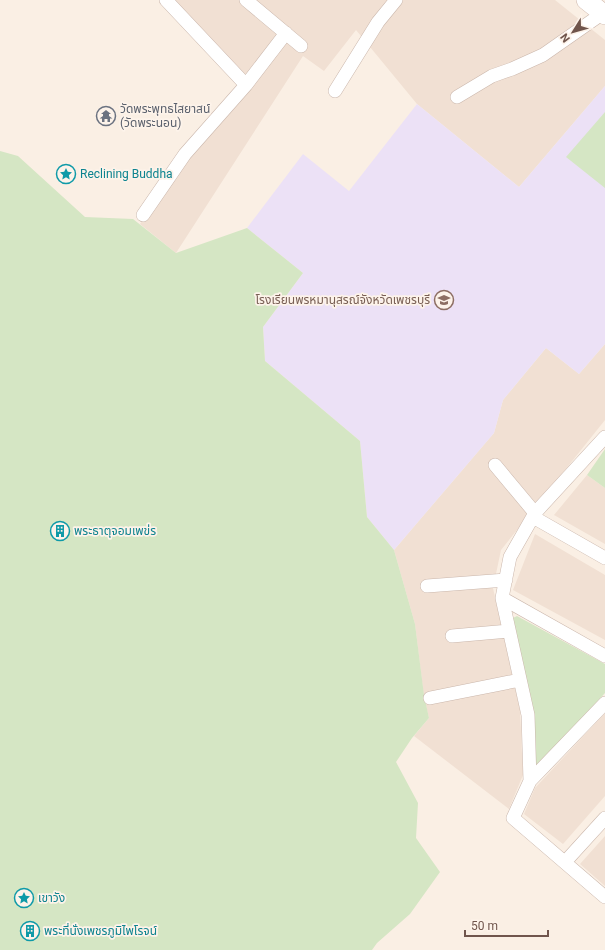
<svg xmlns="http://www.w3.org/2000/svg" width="605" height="950" font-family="Roboto,'Noto Sans Thai',sans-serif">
<rect width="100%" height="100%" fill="#faefe4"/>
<path fill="#f1e0d3" d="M171 0H241L281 34 246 80Z
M251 0H555L605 40V86L519 187 417 104 356 30 324 71 303 56 176 253 140 224 190 157 290 32Z
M605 344V420L501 550 493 588 520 710 523 775 509 809 414 736 429 718 424 697 415 624 394 550 494 433 503 400 546 348 579 374Z
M587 475 605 488V544L554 515Z
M535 534 605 575V640L513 590Z
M605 713V796L563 844 524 814 535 788Z
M605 836V886L580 864Z"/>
<path fill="#ece1f6" d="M605 86V344L579 374 546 348 503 400 494 433 394 550 367 517 360 441 265 361 263 327 303 273 247 228 303 154 349 191 417 104 519 187Z"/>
<path fill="#d5e6c4" d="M605 112V188L566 157Z
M0 151 18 156 85 217 133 219 176 253 247 228 303 273 263 327 265 361 360 441 367 517 394 550 415 624 424 695 429 718 412 738 396 762 418 803 416 838 440 872 410 914 377 943 372 950H0Z
M605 449V488L587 475Z
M517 616 605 664V693L540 764H535L511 619Z"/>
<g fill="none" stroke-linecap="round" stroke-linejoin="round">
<defs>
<path id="minor" d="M166 0 246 85
M246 0 301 46
M335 91 378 22 396 0
M457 97 492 76 512 69 543 55 603 13
M143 215 185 154 246 85 286 33
M605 437 535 513 510 557 502 598 528 715 530 781 513 818 605 897
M495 465 535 513
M533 517 605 558
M427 586 506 580
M502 598 605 656
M452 636 509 631
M430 698 520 680
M530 781 605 703
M565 862 605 818"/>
<path id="secondary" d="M586 0 605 15"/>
</defs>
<use href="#minor" stroke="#cab6ab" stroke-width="14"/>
<use href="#secondary" stroke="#cfb8ac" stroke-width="20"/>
<use href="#minor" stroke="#fff" stroke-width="13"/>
<use href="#secondary" stroke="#fff" stroke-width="19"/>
</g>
<defs>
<symbol id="temple-ring" viewBox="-11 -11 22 22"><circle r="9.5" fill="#fdf3ea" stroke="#6b7280" stroke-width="1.5"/><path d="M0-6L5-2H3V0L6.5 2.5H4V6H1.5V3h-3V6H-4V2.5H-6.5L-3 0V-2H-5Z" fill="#6b7280"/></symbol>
<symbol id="sight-ring" viewBox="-11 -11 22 22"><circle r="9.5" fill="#fdf3ea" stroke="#0f9aa8" stroke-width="1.5"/><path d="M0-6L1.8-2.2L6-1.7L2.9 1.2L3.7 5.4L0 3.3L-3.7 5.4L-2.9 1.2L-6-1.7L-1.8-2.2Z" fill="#0f9aa8"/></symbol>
<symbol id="school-ring" viewBox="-11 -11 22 22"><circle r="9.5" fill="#fdf3ea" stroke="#8d6e63" stroke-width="1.5"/><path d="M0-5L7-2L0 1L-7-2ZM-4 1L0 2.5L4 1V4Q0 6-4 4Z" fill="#8d6e63"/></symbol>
<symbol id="building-ring" viewBox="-11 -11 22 22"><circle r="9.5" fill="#fdf3ea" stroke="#0f9aa8" stroke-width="1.5"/><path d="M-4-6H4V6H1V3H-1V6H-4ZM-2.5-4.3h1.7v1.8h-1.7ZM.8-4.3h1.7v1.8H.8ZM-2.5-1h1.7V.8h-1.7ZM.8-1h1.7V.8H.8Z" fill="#0f9aa8"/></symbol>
</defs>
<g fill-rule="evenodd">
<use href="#temple-ring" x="95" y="105" width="22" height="22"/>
<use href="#sight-ring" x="55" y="163" width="22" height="22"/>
<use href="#school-ring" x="433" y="289" width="22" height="22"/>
<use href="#building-ring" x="49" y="520" width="22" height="22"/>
<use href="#sight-ring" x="13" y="887" width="22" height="22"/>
<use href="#building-ring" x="19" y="920" width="22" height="22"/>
</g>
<g text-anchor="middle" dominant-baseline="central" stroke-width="3.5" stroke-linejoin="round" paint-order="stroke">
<g font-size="12" fill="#5b616d" stroke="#fdf3ea" text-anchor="start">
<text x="120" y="109">วัดพระพุทธไสยาสน์<tspan x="120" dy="14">(วัดพระนอน)</tspan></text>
</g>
<g font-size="12" fill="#0d838f" stroke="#fdf3ea" text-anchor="start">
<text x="80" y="174">Reclining Buddha</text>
<text x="74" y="531">พระธาตุจอมเพข่ร</text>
<text x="38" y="898">เขาวัง</text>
<text x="44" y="931">พระที่นั่งเพชรภูมิไพโรจน์</text>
</g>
<g font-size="12" fill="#785e54" stroke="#fdf3ea" text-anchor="end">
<text x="430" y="300">โรงเรียนพรหมานุสรณ์จังหวัดเพชรบุรี</text>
</g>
</g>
<g transform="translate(573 32) rotate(233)" stroke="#fdf3ea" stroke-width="3" paint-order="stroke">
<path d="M0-3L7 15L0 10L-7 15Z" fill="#70554c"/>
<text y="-6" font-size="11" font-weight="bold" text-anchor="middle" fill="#70554c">N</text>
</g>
<path d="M465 930v6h83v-6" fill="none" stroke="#70554c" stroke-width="2"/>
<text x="471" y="930" font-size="12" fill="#70554c" stroke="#fdf3ea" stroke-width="3" paint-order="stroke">50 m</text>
</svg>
